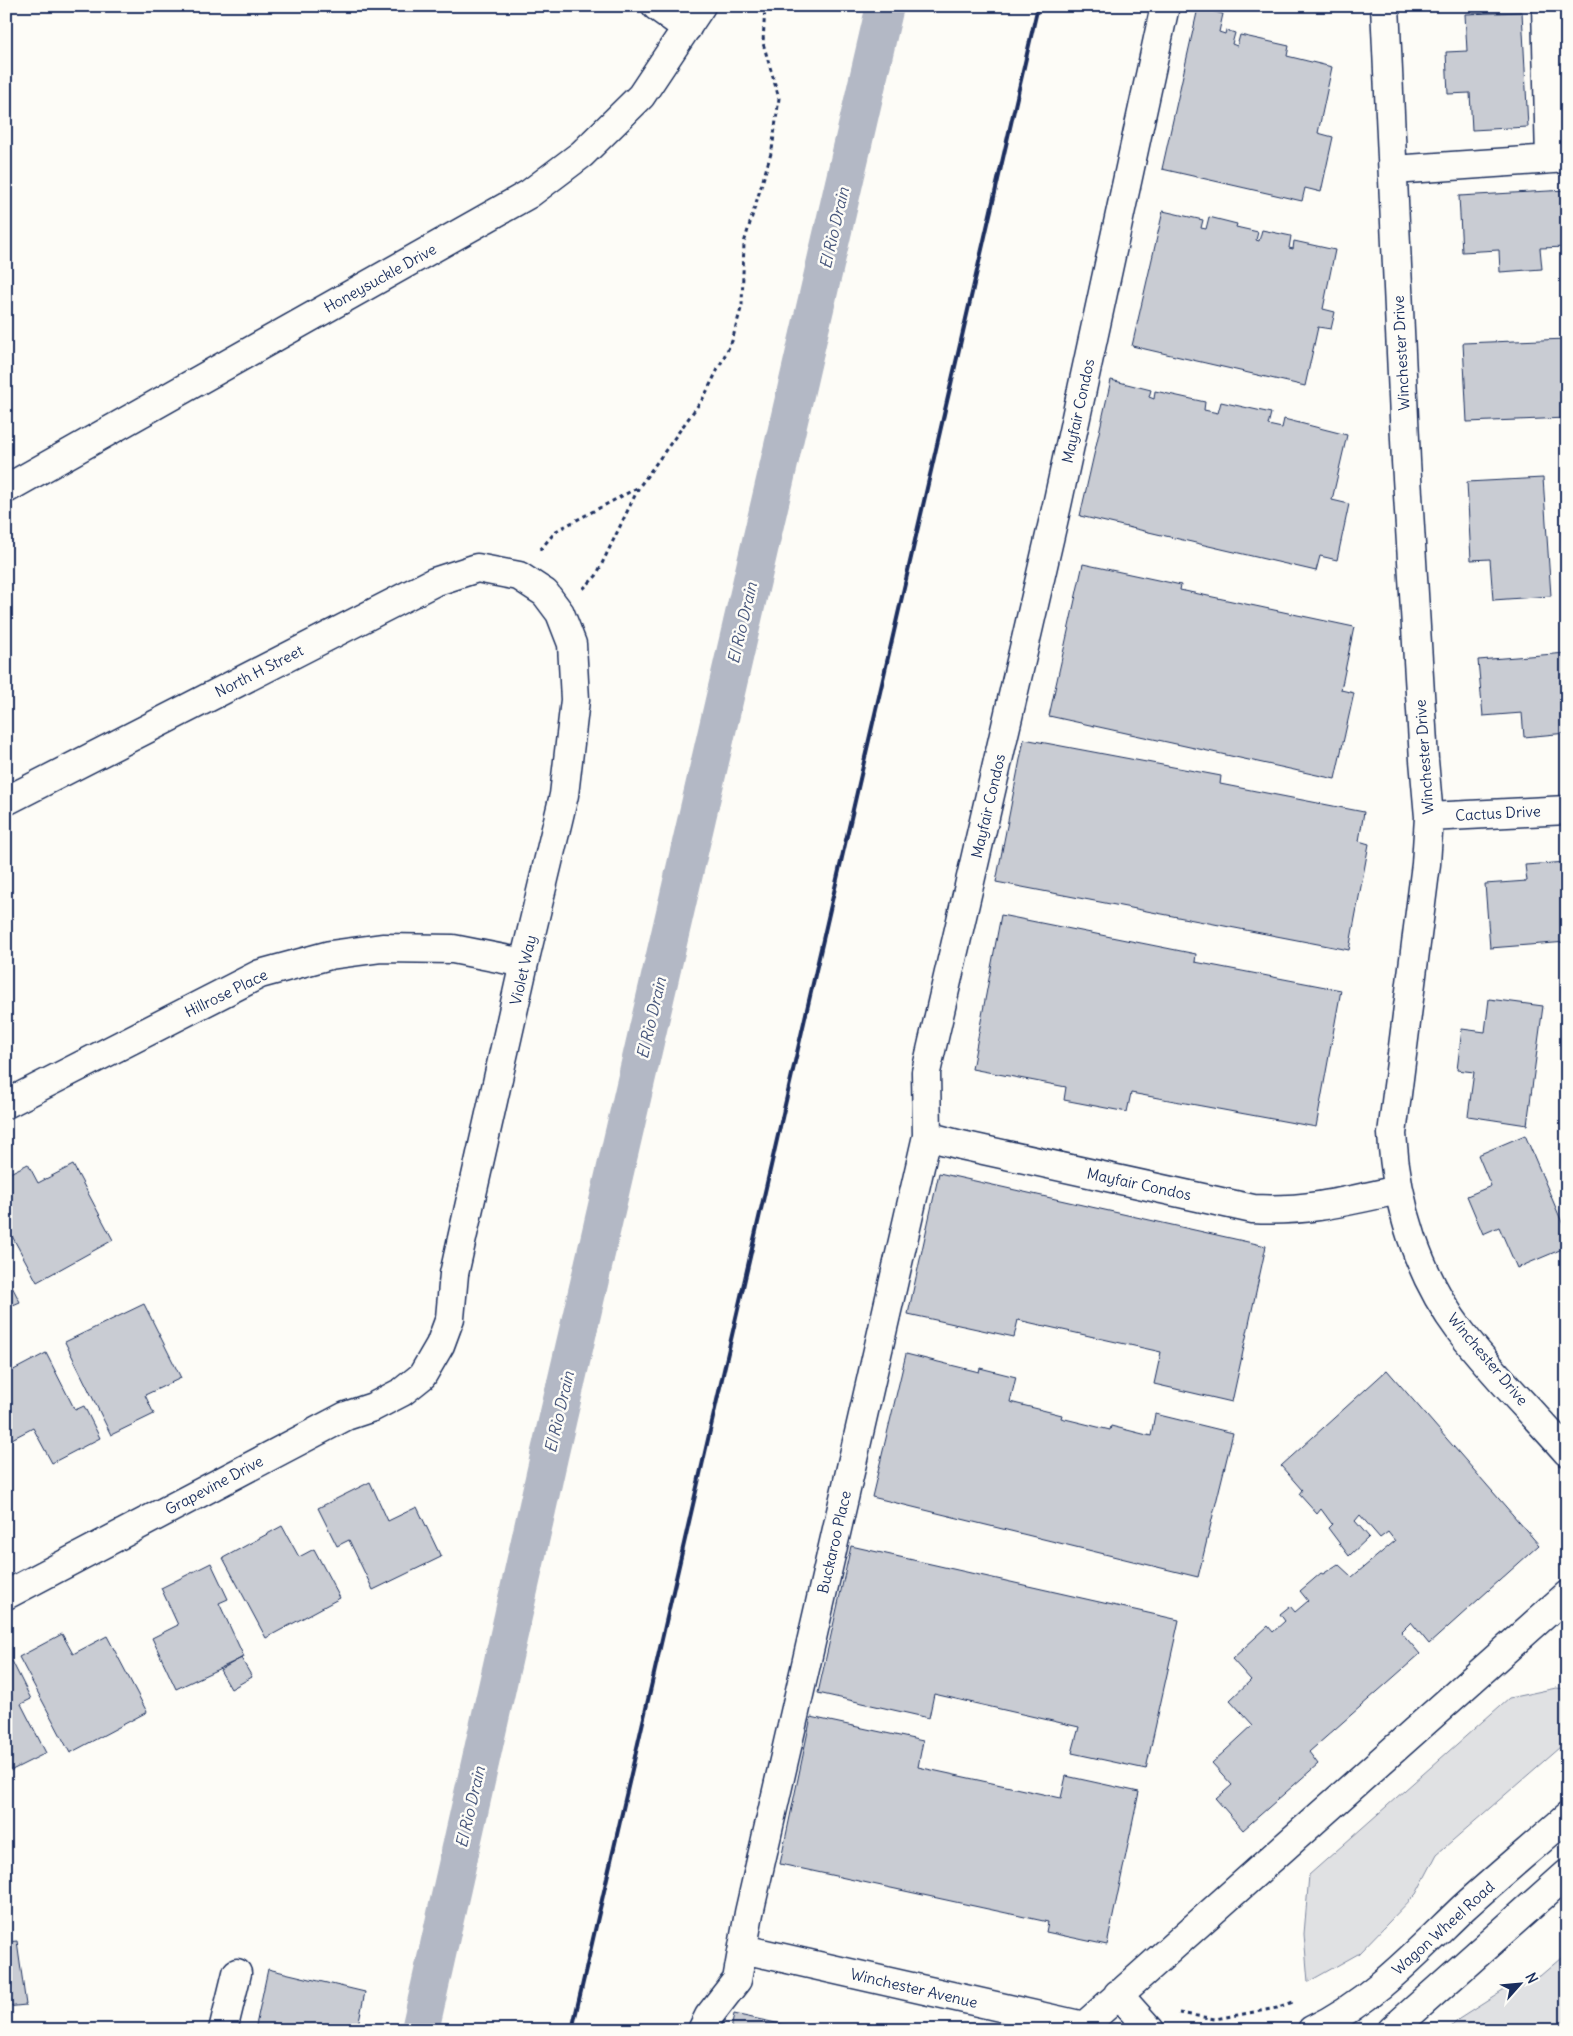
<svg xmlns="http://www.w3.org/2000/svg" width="1573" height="2036" font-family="Delius,sans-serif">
<rect width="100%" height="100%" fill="#fdfcf7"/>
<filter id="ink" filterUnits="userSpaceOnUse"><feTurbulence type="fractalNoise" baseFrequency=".02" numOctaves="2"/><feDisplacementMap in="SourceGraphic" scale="10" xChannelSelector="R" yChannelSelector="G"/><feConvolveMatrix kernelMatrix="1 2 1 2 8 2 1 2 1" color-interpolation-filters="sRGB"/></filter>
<g filter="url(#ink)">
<path fill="#e0e1e3" stroke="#7e88a0" d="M1556 1688 1567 1689V1741L1437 1854 1416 1894 1358 1954 1308 1982 1304 1934 1309 1875 1509 1698Z
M1567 1953V2030H1448L1459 2019 1506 1989 1540 1976Z"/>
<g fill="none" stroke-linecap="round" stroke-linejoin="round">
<path stroke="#b3b8c5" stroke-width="38" d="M420 2030 550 1452 885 6"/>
</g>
<path fill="#c9ccd3" stroke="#1b2f5e" d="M1198 8 1223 14 1219 32 1225 34 1226 30 1235 33 1232 44 1237 46 1240 35 1289 46 1287 56 1332 67 1318 133 1333 137 1321 192 1305 188 1302 201 1162 169Z
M1522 12 1528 127 1472 130 1470 93 1448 94 1446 52 1467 51 1465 14Z
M1567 190V247L1540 248 1542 269 1500 272 1499 250 1462 252 1459 196Z
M1163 211 1203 220 1201 228 1206 229 1209 217 1237 224 1236 227 1258 232 1256 240 1259 241 1262 230 1291 236 1289 248 1293 249 1294 241 1335 250 1323 309 1335 312 1331 329 1318 327 1305 386 1132 346Z
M1567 339V418L1467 422 1463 343Z
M1111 380 1151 390 1149 397 1154 399 1155 391 1205 402 1204 410 1218 413 1221 402 1271 413 1268 425 1282 428 1284 419 1347 435 1332 500 1349 504 1337 560 1320 556 1316 571 1080 516Z
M1543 478 1551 596 1493 600 1490 559 1471 560 1467 482Z
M1083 564 1181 585 1180 590 1354 627 1341 690 1354 693 1335 779 1049 716Z
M1567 653V733L1524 737 1522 713 1483 716 1478 660Z
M1024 739 1221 776 1220 784 1364 812 1359 841 1369 844 1349 950 996 882Z
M1567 862V942L1490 948 1485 884 1527 881 1525 865Z
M1001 915 1196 954 1195 962 1341 990 1316 1127 1131 1093 1127 1112 1064 1100 1066 1087 972 1069Z
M1489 999 1543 1006 1527 1125 1468 1116 1474 1072 1457 1070 1462 1029 1485 1032Z
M1525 1135 1567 1234V1247L1517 1268 1499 1227 1483 1234 1467 1196 1491 1186 1478 1155Z
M28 1164 38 1183 73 1165 113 1240 37 1282 6 1225V1175Z
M939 1173 1266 1246 1232 1402 1154 1384 1161 1352 1018 1320 1014 1337 908 1314Z
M6 1275 20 1302 6 1308Z
M144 1304 181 1378 145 1395 154 1414 111 1435 65 1342Z
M46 1353 75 1410 84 1406 100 1438 52 1463 33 1428 8 1441 6 1437V1374Z
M906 1354 979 1372 980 1368 1016 1377 1010 1402 1062 1415 1061 1418 1110 1430 1111 1426 1151 1436 1155 1414 1233 1433 1198 1577 872 1497Z
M1387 1370 1539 1545 1429 1644 1411 1622 1401 1632 1420 1654 1309 1752 1318 1764 1243 1830 1216 1799 1232 1785 1212 1763 1253 1725 1230 1700 1251 1680 1232 1659 1268 1626 1273 1632 1285 1621 1280 1614 1290 1606 1295 1612 1308 1601 1300 1591 1321 1573 1323 1574 1338 1564 1352 1577 1395 1541 1388 1532 1380 1538 1360 1515 1355 1521 1369 1537 1349 1556 1328 1528 1332 1524 1321 1509 1317 1514 1299 1494 1302 1490 1281 1466Z
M370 1482 388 1521 417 1507 441 1557 373 1590 349 1540 337 1546 318 1508Z
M282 1526 299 1557 314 1549 340 1598 266 1638 223 1558Z
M851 1546 1179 1620 1146 1769 1072 1753 1079 1727 934 1694 929 1718 818 1693Z
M211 1563 228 1599 219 1603 244 1657 176 1689 152 1638 178 1625 161 1588Z
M62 1634 73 1654 107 1636 147 1712 70 1753 19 1657Z
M241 1658 252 1677 231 1689 220 1670Z
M12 1661 31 1699 21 1704 46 1753 6 1773V1664Z
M811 1717 923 1741 918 1767 1061 1798 1066 1776 1139 1792 1107 1945 1046 1932 1048 1922 780 1864Z
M17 1941 26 2005 6 2007V1942Z
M268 1969 365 1992 357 2030H255Z
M734 2014 809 2030H731Z"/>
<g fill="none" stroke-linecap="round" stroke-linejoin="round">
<defs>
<path id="minor" d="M656 6 687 28
M1385 6 1406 461 1424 760 1429 817 1426 864 1392 1134C1396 1204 1418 1275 1461 1332 1493 1374 1532 1412 1567 1452
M1546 6 1550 159
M1393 170 1567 158
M6 489 529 194 582 154 641 96 701 6
M6 801 434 582 477 568 519 576 545 593 560 613 572 644 575 700 564 795 524 963 454 1274 450 1318 440 1345 422 1376 402 1392 373 1407 346 1416 6 1595
M1429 817 1567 810
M6 1104 260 974 330 955 382 948 453 949 524 963
M927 1136 961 1145 1253 1209C1306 1212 1348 1201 1398 1190
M743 1949 1084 2026
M1118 1994 1150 2030
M1084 2026 1567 1595
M223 2030 237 1973
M702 2030 709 2016 737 1980 749 1913 927 1136 926 1072 1057 505 1165 6
M1312 2030C1371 2002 1417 1952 1463 1908 1497 1877 1532 1848 1567 1817
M1392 2030 1567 1874"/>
</defs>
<use href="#minor" stroke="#1b2f5e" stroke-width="31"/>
<path stroke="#1b2f5e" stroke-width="3" stroke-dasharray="4 4" stroke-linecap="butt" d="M540 550 556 531 639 487
M583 589 596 576 639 487 704 397 732 341 742 305 744 243 772 150 779 98 763 43 765 6
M1179 2013 1215 2019 1277 2008 1293 2002"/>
<use href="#minor" stroke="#fdfcf7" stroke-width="28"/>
<path stroke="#1b2f5e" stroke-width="4" d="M572 2030 1038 6"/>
</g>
</g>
<g text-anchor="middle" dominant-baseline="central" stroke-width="5" stroke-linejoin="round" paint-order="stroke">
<g font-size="15" fill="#1b2f5e" stroke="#fdfcf7">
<text transform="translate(380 278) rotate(-29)">Honeysuckle Drive</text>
<text transform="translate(1401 353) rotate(-93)">Winchester Drive</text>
<text transform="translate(1078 411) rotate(-78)">Mayfair Condos</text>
<text transform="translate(259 671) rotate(-27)">North H Street</text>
<text transform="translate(1424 757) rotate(-94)">Winchester Drive</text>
<text transform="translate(988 806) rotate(-77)">Mayfair Condos</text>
<text transform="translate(1498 813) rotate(-3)">Cactus Drive</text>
<text transform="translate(523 970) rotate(-77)">Violet Way</text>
<text transform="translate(226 993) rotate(-26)">Hillrose Place</text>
<text transform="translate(1139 1184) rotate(12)">Mayfair Condos</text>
<text transform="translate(1488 1359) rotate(50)">Winchester Drive</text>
<text transform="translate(214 1485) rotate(-28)">Grapevine Drive</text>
<text transform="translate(834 1542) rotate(-77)">Buckaroo Place</text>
<text transform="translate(1443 1928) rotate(-42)">Wagon Wheel Road</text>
<text transform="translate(914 1988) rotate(13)">Winchester Avenue</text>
</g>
<g font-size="16" font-style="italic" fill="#49587d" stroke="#fdfcf7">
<text transform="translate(834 228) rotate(-77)">El Rio Drain</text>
<text transform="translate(742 623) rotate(-77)">El Rio Drain</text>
<text transform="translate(651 1018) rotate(-77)">El Rio Drain</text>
<text transform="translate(559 1412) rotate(-77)">El Rio Drain</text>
<text transform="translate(470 1807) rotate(-77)">El Rio Drain</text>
</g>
</g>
<rect width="1573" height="2036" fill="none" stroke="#fdfcf7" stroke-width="25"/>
<rect x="12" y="12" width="1548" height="2011" fill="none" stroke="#1b2f5e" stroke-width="2" filter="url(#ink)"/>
<g transform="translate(1520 1984) rotate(63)" stroke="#fdfcf7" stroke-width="4" paint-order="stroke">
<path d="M0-4L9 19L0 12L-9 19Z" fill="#1b2f5e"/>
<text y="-8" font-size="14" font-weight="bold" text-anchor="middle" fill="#1b2f5e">N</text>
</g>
</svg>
